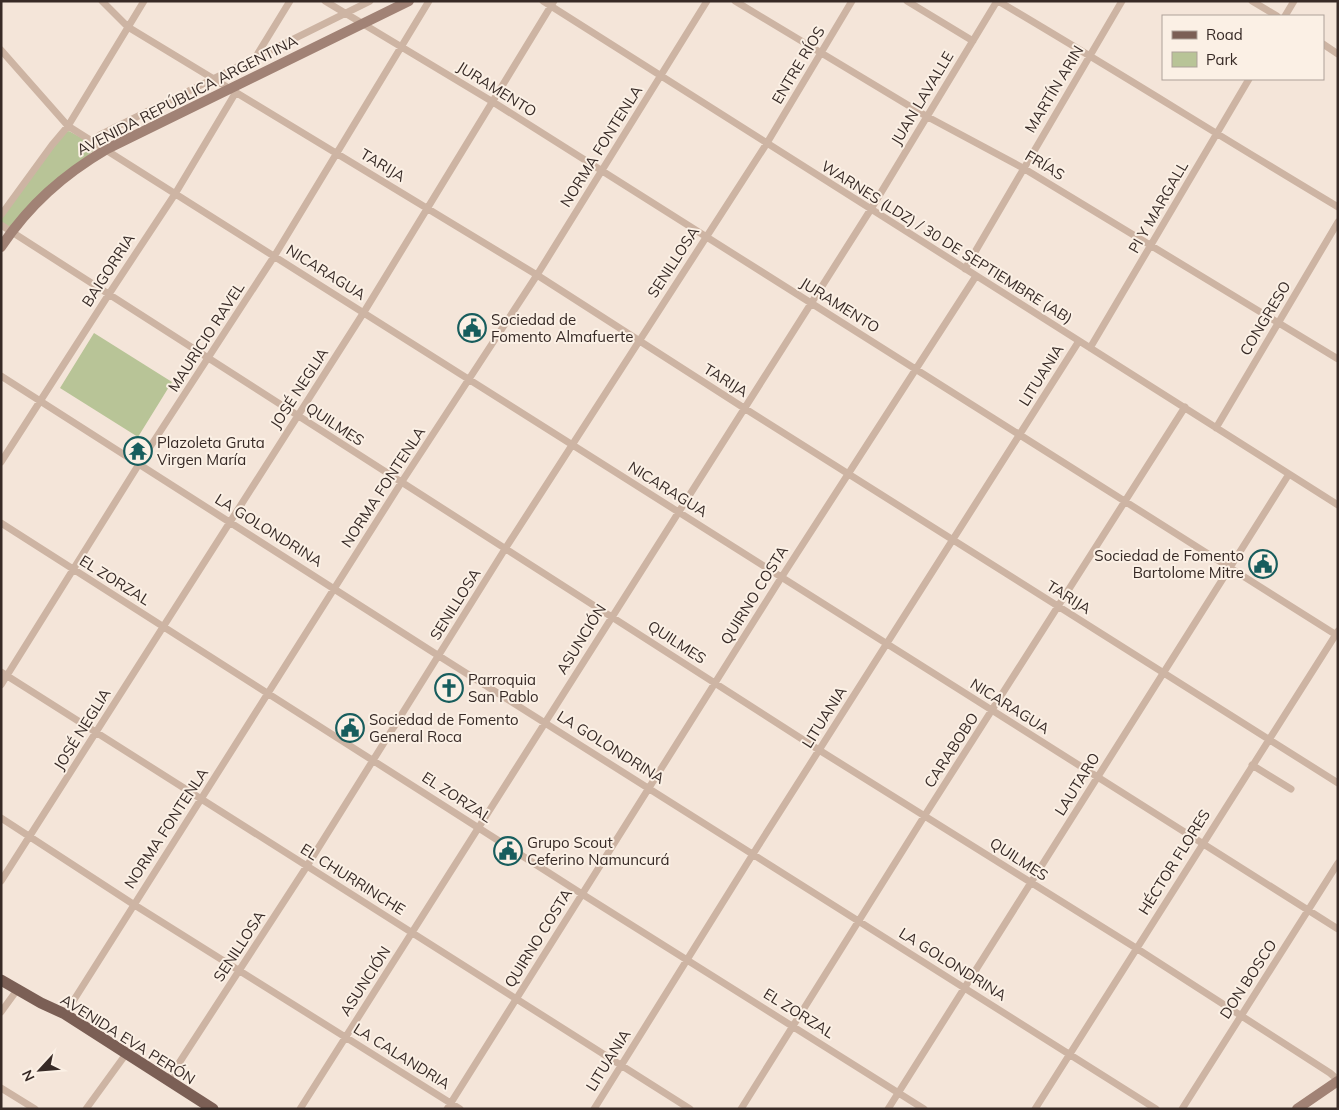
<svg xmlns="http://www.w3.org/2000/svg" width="1339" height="1110" font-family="Mulish,sans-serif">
<rect width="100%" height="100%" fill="#f4e5d9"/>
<path fill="#b8c497" d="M69 131 98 147 48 188 10 227 1 222V219L65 132Z
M94 333 172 382 138 437 60 388Z"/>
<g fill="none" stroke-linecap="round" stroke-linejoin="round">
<path stroke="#cdb4a3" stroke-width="7" d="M102 1 128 27 537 275 744 408 1338 783
M325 1 493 102 1338 636
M543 1 1338 505
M735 1 926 116 1023 168 1338 359
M907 1 973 41
M998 1C1112 68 1224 139 1338 207
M1252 1 1277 16
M1285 16 1294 1
M1323 44 1338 54
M1 50 68 126 1338 929
M255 58 290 1
M93 140 100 135 370 1
M1 215 52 145 68 126 144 1
M1 225 819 750 1136 948 1330 1073 1338 1080
M965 269 1122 1
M1090 348 1249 79
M1 376 439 656 1156 1109
M1216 428 1338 222
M1 462 109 294 175 194 236 92
M1 523 582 894 924 1109
M1 672 690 1109
M1 685 139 464 275 255 429 1
M1252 765 1291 789
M1 818 133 904 460 1109
M1 881 364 312 554 1
M1 1012 17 990
M65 1014 401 483 537 275 707 1
M168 1080 307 866 505 549 767 143 852 1
M1 1088 35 1109
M86 1109 126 1054
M300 1109 871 209 997 1
M447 1109 781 578 976 276
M594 1109 753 854 1079 341
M741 1109 925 815 1185 407
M888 1109 1289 474
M1035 1109 1338 631
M1182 1109 1338 863"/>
<path stroke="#a18275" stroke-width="10" d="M1 247C29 205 63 175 107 149L409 1
M1297 1109 1338 1081"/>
<path stroke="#7b5f55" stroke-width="11" d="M1 980 41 1003 65 1014 213 1109"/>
</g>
<defs>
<symbol id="civic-ring" viewBox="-11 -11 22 22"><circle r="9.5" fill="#fbf0e5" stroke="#175d5d" stroke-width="1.5"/><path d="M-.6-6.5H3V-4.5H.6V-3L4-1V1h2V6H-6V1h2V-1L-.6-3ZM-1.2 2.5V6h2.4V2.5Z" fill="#175d5d"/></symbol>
<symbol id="temple-ring" viewBox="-11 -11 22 22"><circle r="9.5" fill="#fbf0e5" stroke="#175d5d" stroke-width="1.5"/><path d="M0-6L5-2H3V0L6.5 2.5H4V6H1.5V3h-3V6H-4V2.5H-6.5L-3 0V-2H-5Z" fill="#175d5d"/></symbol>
<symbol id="church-ring" viewBox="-11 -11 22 22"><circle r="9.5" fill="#fbf0e5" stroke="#175d5d" stroke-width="1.5"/><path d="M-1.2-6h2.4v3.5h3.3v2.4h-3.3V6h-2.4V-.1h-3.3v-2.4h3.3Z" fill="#175d5d"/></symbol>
</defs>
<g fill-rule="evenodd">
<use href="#civic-ring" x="456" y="312" width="32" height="32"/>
<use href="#temple-ring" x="122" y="435" width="32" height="32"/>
<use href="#civic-ring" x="1247" y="548" width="32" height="32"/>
<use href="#church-ring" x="433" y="672" width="32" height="32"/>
<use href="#civic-ring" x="334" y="712" width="32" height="32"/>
<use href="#civic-ring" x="492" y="835" width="32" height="32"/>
</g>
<g text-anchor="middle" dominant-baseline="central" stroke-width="4" stroke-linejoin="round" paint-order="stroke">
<g font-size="15" fill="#372a26" stroke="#fbf0e5">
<text transform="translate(798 65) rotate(-59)">ENTRE RÍOS</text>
<text transform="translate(497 89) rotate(32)">JURAMENTO</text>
<text transform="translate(1054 89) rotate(-59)">MARTÍN ARIN</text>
<text transform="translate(187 95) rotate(-27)">AVENIDA REPÚBLICA ARGENTINA</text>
<text transform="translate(922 98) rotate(-59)">JUAN LAVALLE</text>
<text transform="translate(601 146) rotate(-58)">NORMA FONTENLA</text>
<text transform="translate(383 165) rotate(31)">TARIJA</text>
<text transform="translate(1045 165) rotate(31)">FRÍAS</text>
<text transform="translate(1158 207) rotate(-60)">PI Y MARGALL</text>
<text transform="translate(947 242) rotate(32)">WARNES (LDZ) / 30 DE SEPTIEMBRE (AB)</text>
<text transform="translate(673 262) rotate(-57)">SENILLOSA</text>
<text transform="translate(108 270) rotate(-57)">BAIGORRIA</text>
<text transform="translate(326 272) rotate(32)">NICARAGUA</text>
<text transform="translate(840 305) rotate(32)">JURAMENTO</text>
<text transform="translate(1265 318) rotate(-59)">CONGRESO</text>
<text transform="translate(206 337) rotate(-57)">MAURICIO RAVEL</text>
<text transform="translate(1041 375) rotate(-58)">LITUANIA</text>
<text transform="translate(726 380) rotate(32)">TARIJA</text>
<text transform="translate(299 388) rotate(-57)">JOSÉ NEGLIA</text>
<text transform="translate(335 424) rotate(33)">QUILMES</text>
<text transform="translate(383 487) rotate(-57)">NORMA FONTENLA</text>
<text transform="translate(668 489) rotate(32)">NICARAGUA</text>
<text transform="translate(269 530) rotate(32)">LA GOLONDRINA</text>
<text transform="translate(115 580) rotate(32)">EL ZORZAL</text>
<text transform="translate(754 595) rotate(-58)">QUIRNO COSTA</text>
<text transform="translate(1069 597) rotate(32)">TARIJA</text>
<text transform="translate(455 604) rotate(-58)">SENILLOSA</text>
<text transform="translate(581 639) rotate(-58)">ASUNCIÓN</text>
<text transform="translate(677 642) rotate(33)">QUILMES</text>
<text transform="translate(1010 706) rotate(32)">NICARAGUA</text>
<text transform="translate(824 717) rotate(-58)">LITUANIA</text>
<text transform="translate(82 729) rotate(-58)">JOSÉ NEGLIA</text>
<text transform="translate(611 747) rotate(32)">LA GOLONDRINA</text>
<text transform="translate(951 750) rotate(-57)">CARABOBO</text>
<text transform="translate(1077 784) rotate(-58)">LAUTARO</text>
<text transform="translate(457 797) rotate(33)">EL ZORZAL</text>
<text transform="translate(166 828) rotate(-57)">NORMA FONTENLA</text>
<text transform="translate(1019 859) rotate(33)">QUILMES</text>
<text transform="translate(1174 862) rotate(-58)">HÉCTOR FLORES</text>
<text transform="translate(353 879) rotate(32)">EL CHURRINCHE</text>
<text transform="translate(538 938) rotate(-58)">QUIRNO COSTA</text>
<text transform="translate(239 946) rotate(-57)">SENILLOSA</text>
<text transform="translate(953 964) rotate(32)">LA GOLONDRINA</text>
<text transform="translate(1248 979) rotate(-57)">DON BOSCO</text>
<text transform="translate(365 981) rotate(-57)">ASUNCIÓN</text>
<text transform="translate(799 1013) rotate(32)">EL ZORZAL</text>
<text transform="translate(128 1039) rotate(32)">AVENIDA EVA PERÓN</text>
<text transform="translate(402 1056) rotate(32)">LA CALANDRIA</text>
<text transform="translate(608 1060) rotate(-58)">LITUANIA</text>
</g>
<g font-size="15" fill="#372a26" stroke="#fbf0e5" text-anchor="start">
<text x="491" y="319">Sociedad de<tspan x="491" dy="17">Fomento Almafuerte</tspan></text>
<text x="157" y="442">Plazoleta Gruta<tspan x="157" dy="17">Virgen María</tspan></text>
<text x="1244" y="555" text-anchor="end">Sociedad de Fomento<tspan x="1244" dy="17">Bartolome Mitre</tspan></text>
<text x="468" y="679">Parroquia<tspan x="468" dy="17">San Pablo</tspan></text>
<text x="369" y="719">Sociedad de Fomento<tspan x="369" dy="17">General Roca</tspan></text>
<text x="527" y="842">Grupo Scout<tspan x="527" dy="17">Ceferino Namuncurá</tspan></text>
</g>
</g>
<rect width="1339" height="1110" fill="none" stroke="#372a26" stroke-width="5"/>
<rect x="1162" y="15" width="162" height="65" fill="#fbf0e5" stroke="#ada199"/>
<rect x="1172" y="31" width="25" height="8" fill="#7b5f55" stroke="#ada199"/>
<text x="1206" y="40" font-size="15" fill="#372a26">Road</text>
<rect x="1172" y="52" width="25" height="15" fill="#b8c497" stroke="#ada199"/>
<text x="1206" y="65" font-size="15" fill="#372a26">Park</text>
<g transform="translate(40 1070) rotate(244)" stroke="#fbf0e5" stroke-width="4" paint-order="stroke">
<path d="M0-4L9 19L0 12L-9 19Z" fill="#372a26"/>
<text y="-8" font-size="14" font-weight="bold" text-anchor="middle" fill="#372a26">N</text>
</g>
</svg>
